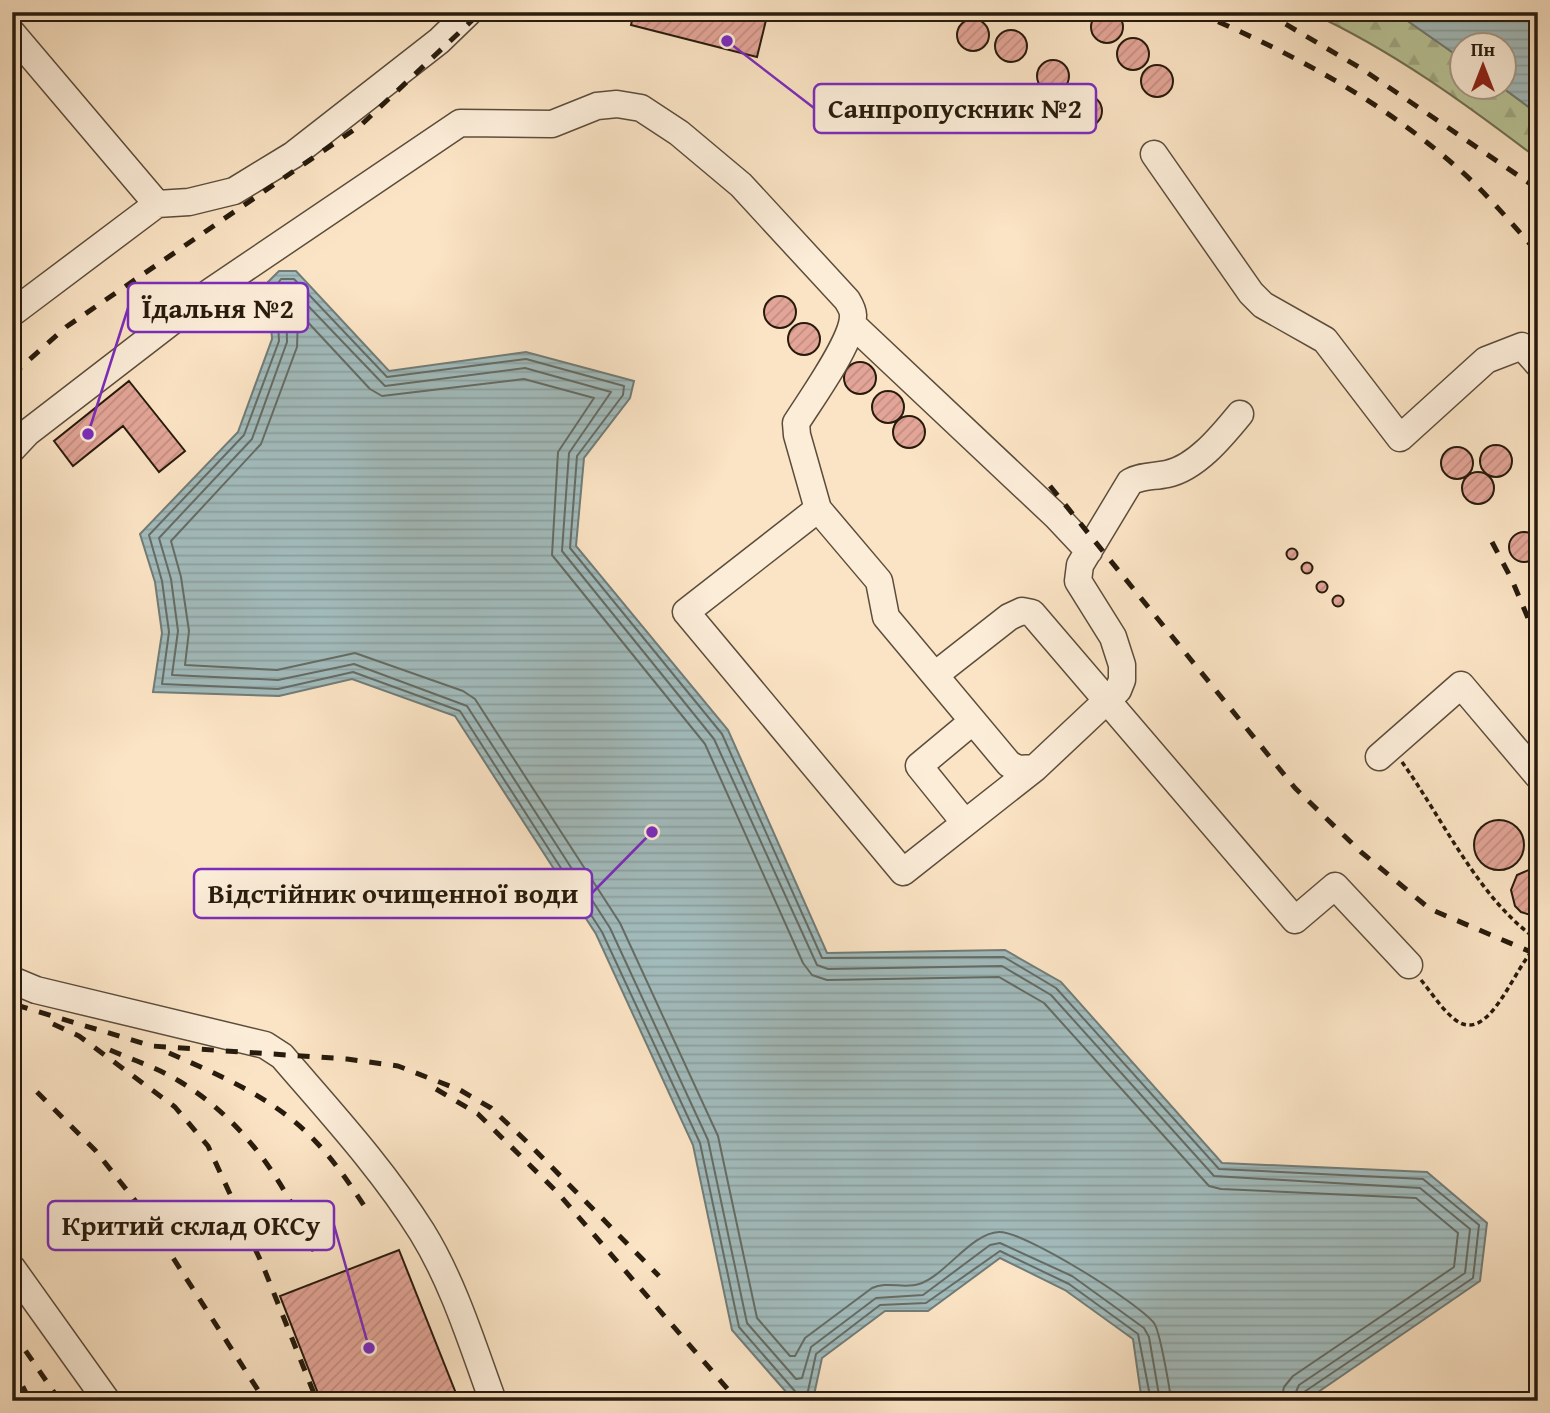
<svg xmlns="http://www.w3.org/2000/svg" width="1550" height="1413" font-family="'Gentium Book Plus',serif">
<defs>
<pattern id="forest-firs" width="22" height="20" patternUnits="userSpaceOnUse" patternTransform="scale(1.75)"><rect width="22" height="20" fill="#b9c599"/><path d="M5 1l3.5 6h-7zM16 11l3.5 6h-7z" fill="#9fa983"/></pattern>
<pattern id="water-rules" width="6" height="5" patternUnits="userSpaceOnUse" patternTransform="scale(1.75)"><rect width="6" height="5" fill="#a2bcbd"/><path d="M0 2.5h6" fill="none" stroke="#8ca1a1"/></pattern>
<pattern id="building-hatch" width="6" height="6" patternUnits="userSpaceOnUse" patternTransform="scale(1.75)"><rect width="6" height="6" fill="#e3a597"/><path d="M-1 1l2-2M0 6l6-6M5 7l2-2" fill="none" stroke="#c38d81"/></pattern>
</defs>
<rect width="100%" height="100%" fill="#fbe4c5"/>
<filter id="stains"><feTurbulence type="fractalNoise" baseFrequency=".00286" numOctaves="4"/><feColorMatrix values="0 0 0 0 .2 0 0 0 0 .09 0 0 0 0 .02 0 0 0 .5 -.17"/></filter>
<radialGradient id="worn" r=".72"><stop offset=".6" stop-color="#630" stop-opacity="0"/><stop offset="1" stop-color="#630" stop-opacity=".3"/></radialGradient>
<path fill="url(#forest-firs)" stroke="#707053" stroke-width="2" d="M1309 12H1395L1462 59V88H1503L1538 114V159C1466 104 1392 50 1309 12Z"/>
<path fill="url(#water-rules)" stroke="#717c77" stroke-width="2" d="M1395 12H1538V114L1503 88 1504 46H1462V59Z
M850 112a21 21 0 1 1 42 0a21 21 0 1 1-42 0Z
M279 271H296L389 371 526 352 634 381 630 398 584 458 576 546 728 730 827 953 1005 950 1061 982 1222 1163 1427 1172 1487 1223 1480 1281 1305 1401H1147L1141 1395 1133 1339 1065 1290 1000 1258 928 1311H885L822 1358 814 1395 808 1401H794L732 1330 693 1145 596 934 455 716 352 679 279 696 153 692 162 633 155 582 140 534 238 432 272 339 268 282Z"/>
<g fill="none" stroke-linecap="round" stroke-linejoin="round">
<path stroke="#646c65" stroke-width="2" d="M857 112a14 14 0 1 1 28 0a14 14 0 1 1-28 0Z
M1151 1401 1138 1334 1069 1284 1000 1251 926 1303 880 1305 816 1354 808 1391 800 1397 739 1327 700 1143 602 932 460 711 353 672 278 689 162 684 169 632 162 581 149 535 244 435 279 341 276 286 281 279H294L387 377 526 359 624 386 623 395 577 456 570 548 722 734 822 958 1004 957 1056 988 1219 1169 1423 1179 1479 1225 1473 1278 1304 1392 1301 1401
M1160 1401 1149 1337 1144 1328 1072 1276 1000 1243 990 1245 923 1295 876 1298 811 1347 802 1378 796 1379 747 1323 708 1140 610 928 467 706 354 664 278 680 172 675 178 631 171 579 159 538 252 439 287 342 286 288H291L385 386 525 368 611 392 569 453 562 551 714 739 817 965 828 969 1002 966 1051 995 1214 1176 1420 1188 1470 1229 1465 1273 1299 1385 1292 1401
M1171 1401C1170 1390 1160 1331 1154 1323 1137 1302 1024 1231 999 1232 971 1233 945 1276 919 1284 904 1289 887 1281 872 1288L805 1338 795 1356H790L757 1318 718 1136 620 923 475 699 463 691 355 653 277 670 185 665 189 631 181 577 171 541 261 444 297 347 298 317H303L370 389 382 396 524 379 594 398 558 452 552 555 705 744 803 963 812 975 827 980 999 977 1044 1003 1209 1186 1221 1189 1416 1198 1458 1233 1454 1267 1293 1376 1284 1387 1281 1401"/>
</g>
<path fill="url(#building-hatch)" stroke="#271b0d" stroke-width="2" d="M1091 27a16 16 0 1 1 32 0a16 16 0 1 1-32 0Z
M634 12H768L757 57 631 25Z
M1071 12H1092L1082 16Z
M957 35a16 16 0 1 1 32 0a16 16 0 1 1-32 0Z
M995 46a16 16 0 1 1 32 0a16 16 0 1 1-32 0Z
M1117 54a16 16 0 1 1 32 0a16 16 0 1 1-32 0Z
M1037 76a16 16 0 1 1 32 0a16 16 0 1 1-32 0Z
M1141 81a16 16 0 1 1 32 0a16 16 0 1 1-32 0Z
M1070 111a16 16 0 1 1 32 0a16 16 0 1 1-32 0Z
M764 312a16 16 0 1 1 32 0a16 16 0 1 1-32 0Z
M788 339a16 16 0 1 1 32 0a16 16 0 1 1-32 0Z
M844 378a16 16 0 1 1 32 0a16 16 0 1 1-32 0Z
M129 381 185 451 159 472 123 426 73 466 54 441Z
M872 407a16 16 0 1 1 32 0a16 16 0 1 1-32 0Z
M893 432a16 16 0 1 1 32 0a16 16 0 1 1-32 0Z
M1480 461a16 16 0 1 1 32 0a16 16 0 1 1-32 0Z
M1441 463a16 16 0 1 1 32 0a16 16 0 1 1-32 0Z
M1462 488a16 16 0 1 1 32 0a16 16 0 1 1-32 0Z
M1509 547a15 15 0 1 1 30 0a15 15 0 1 1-30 0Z
M1286.5 554a5.5 5.5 0 1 1 11 0a5.5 5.5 0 1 1-11 0Z
M1537 561 1538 560V588L1529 574Z
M1301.5 568a5.5 5.5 0 1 1 11 0a5.5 5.5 0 1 1-11 0Z
M1316.5 587a5.5 5.5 0 1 1 11 0a5.5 5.5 0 1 1-11 0Z
M1332.5 601a5.5 5.5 0 1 1 11 0a5.5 5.5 0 1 1-11 0Z
M1474 845a25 25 0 1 1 50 0a25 25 0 1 1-50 0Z
M1538 866V917H1537L1521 912 1515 906 1511 890 1517 875Z
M399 1250 459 1401H321L280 1296Z"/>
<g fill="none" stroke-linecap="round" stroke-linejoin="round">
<defs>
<path id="minor" d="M12 33 157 204 12 313
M1154 154 1251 293 1263 305 1325 340 1400 438 1486 360 1522 346 1538 364
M157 204 189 202 234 191 293 155 439 41 469 12
M852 324 1057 517 1089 551
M12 449 27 433 210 292 460 123 552 124 597 106 617 104 641 108 679 133 741 185 847 300C850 305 853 310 853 315 854 340 811 399 796 423L797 435 818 509 879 581 886 617 1009 764 1018 769 1035 768 1118 690 1122 680V665L1113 637 1078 581 1080 565 1130 482C1143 475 1153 477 1167 474 1196 468 1222 436 1240 414
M818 509 686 612 903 872 1035 768
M935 675 1009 617 1022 611 1032 613 1295 920 1335 886 1409 965
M1379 757 1461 685 1538 776
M965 823 919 766 973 721
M12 980 36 990 265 1045 282 1056C331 1113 382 1168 422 1232 454 1284 472 1344 493 1401
M12 1268 107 1401"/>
</defs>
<use href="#minor" stroke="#5c4d3b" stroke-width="29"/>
<path stroke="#271b0d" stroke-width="3.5" stroke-dasharray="5 3.5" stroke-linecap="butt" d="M1402 762C1443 819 1480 901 1538 940
M1421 980C1431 992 1441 1008 1453 1018 1490 1051 1516 959 1538 946"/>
<use href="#minor" stroke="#fcedd9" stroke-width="26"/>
<path stroke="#271b0d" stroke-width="5" stroke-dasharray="12 12" stroke-linecap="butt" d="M1196 12C1289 52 1376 97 1453 164 1484 190 1511 223 1538 253
M1265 12 1362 69 1538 189
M12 375 66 327 361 125 481 12
M1050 486 1295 788 1361 852 1430 909 1538 955
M1492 542 1512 580 1538 642
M16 1005 152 1046 347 1059 398 1066 460 1090 491 1108 526 1141 659 1276
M53 1024 79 1036 175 1107 208 1146 263 1266 317 1401
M110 1050C133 1060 158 1068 179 1081 244 1120 286 1183 314 1251
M169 1053C221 1076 277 1099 317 1143 337 1164 353 1189 369 1213
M436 1089 478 1114 557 1192 738 1401
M37 1092 95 1150 141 1208 265 1401
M12 1331 60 1401
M12 1365 30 1401"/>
</g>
<path fill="none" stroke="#7b2cbf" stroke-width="2.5" d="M727 41L814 108M88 434L128 308M652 832L592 893M369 1348L334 1225"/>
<g fill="#7b2cbf" stroke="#fcedd9" stroke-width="2.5">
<circle cx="727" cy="41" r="7"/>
<circle cx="88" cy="434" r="7"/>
<circle cx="652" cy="832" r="7"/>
<circle cx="369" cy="1348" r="7"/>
</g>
<g fill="#fcedd9" stroke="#7b2cbf" stroke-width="2.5">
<rect x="814" y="84" width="282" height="49" rx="7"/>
<rect x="128" y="283" width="180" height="49" rx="7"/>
<rect x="194" y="869" width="398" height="49" rx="7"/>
<rect x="48" y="1201" width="286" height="49" rx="7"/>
</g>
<g font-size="28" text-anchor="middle" font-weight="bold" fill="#271b0d">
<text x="955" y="118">Санпропускник №2</text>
<text x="218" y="318">Їдальня №2</text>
<text x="393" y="903">Відстійник очищенної води</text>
<text x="191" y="1235">Критий склад ОКСу</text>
</g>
<rect width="1550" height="1413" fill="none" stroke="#fbe4c5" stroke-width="42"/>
<rect x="14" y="14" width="1522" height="1385" fill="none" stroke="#271b0d" stroke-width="3.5"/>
<rect x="21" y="21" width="1508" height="1371" fill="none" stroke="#271b0d" stroke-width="2"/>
<g transform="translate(1483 66)"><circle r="33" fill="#fcedd9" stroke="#a79987" stroke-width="2"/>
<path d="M0-5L12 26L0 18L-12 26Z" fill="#8f2418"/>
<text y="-10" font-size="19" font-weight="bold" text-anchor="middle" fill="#271b0d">Пн</text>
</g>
<rect width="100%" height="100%" filter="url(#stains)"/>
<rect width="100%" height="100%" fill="url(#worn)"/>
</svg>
